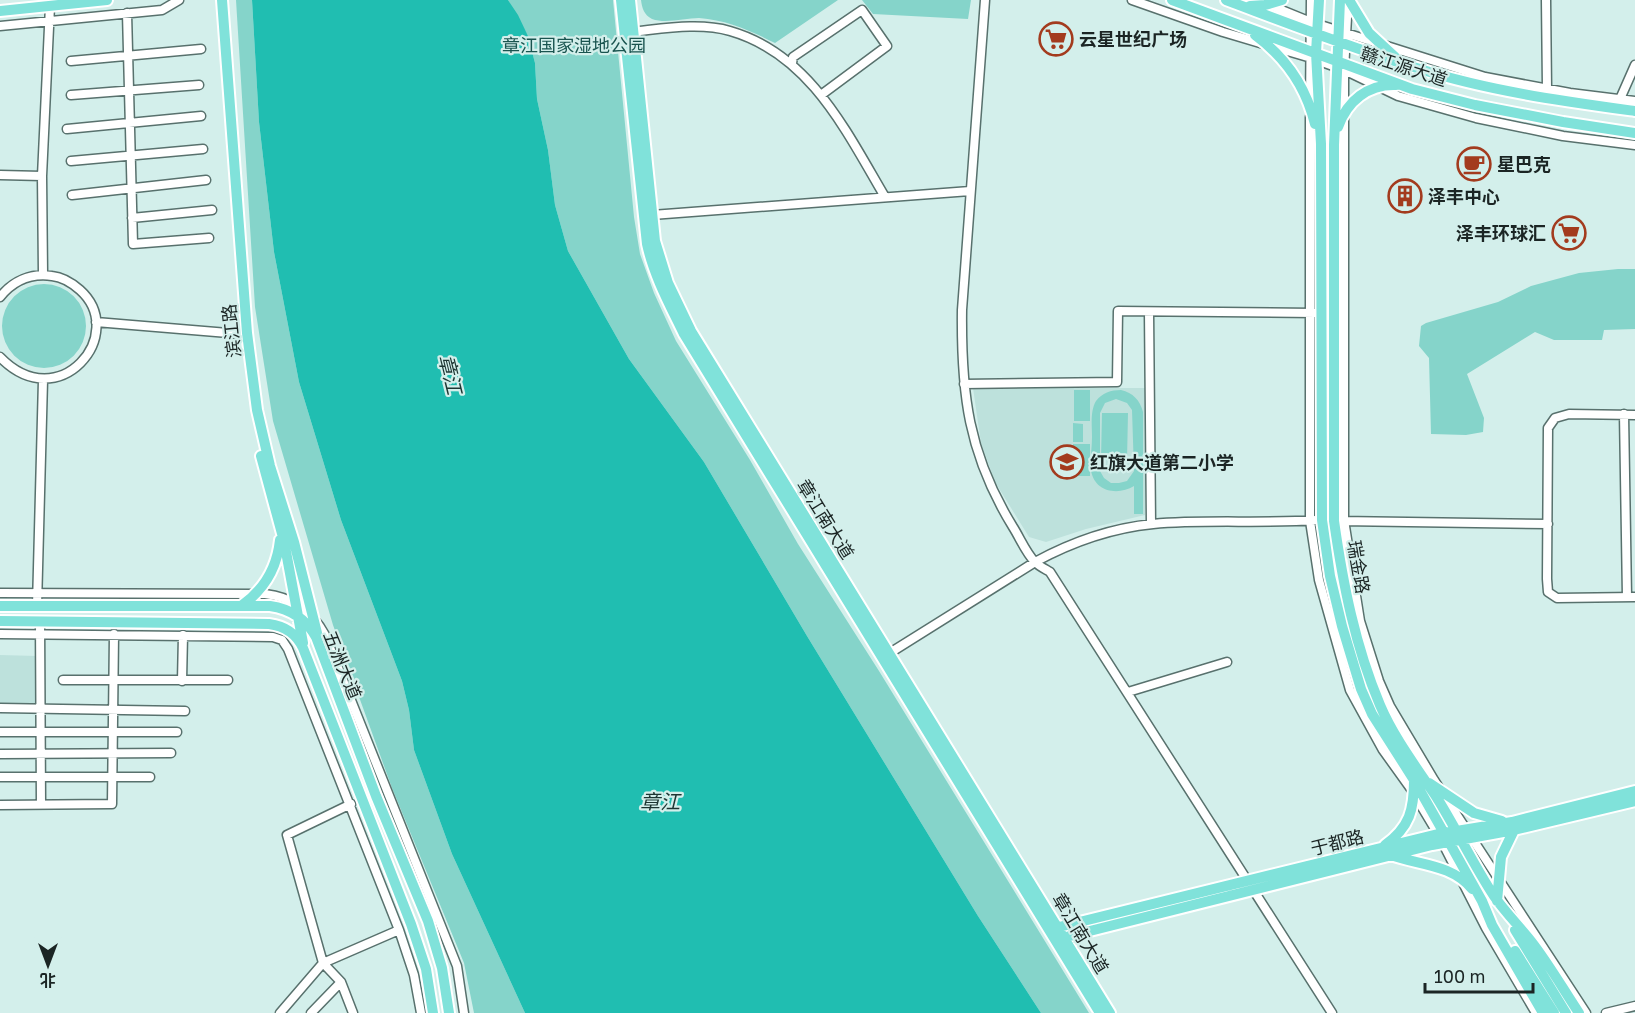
<svg xmlns="http://www.w3.org/2000/svg" width="1635" height="1013" font-family="'Golos Text','Noto Sans SC',sans-serif">
<rect width="100%" height="100%" fill="#d3efeb"/>
<path fill="#bde1dc" d="M973 388H1146L1145 515 1086 529 1046 542 1029 537 995 482 981 443Z
M0 655 37 656V705H0Z"/>
<path fill="#85d4ca" fill-rule="evenodd" d="M236 0H252L259 122 274 252 299 382 341 520 402 681 409 710 414 750 452 854 525 1013H474L464 963 392 788 333 625 273 421 255 307Z
M508 0H613L634 217 640 254 654 293 676 341 750 460 798 544 879 671 1089 1013H1041L978 916 807 636 704 462 629 359 568 251 555 205 548 150 537 99 535 63 528 36Z
M641 0H838L775 43C751 31 727 20 699 18 685 18 666 24 652 19 644 15 642 8 641 0Z
M862 0H971L968 19 873 14Z
M1618 269H1635V329L1604 330 1602 340H1554L1535 332 1467 374 1484 418 1483 432 1466 435 1431 434 1429 358 1419 346 1421 326 1426 323 1498 302 1531 286 1579 273Z
M2 326a42 42 0 1 1 84 0a42 42 0 1 1-84 0Z
M1074 390H1090V421H1074Z
M1121 390C1133 393 1140 400 1143 412V514H1134V486C1118 496 1094 492 1091 470 1090 459 1092 448 1092 437 1092 426 1090 411 1096 401 1102 393 1111 390 1121 390ZM1116 399 1127 403 1132 410 1134 471 1127 481 1119 483H1111L1104 478 1100 471V413L1105 403Z
M1102 413H1128L1127 460H1101Z
M1073 423 1083 424V442H1073Z
M1073 444H1090V476H1073Z"/>
<path fill="#20beb1" d="M252 0H508L518 15 528 36 535 63 537 99 548 150 555 205 568 251 629 359 704 462 807 636 978 916 1041 1013H525L452 854 414 750 409 710 402 681 341 520 299 382 274 252 259 122Z"/>
<g fill="none" stroke-linecap="round" stroke-linejoin="round">
<defs>
<path id="minor" d="M985 0 962 310C961 393 968 454 1013 527 1020 538 1026 553 1035 562 1039 566 1045 569 1050 572L1332 1013
M1132 0 1223 32 1311 58 1344 70 1398 96 1476 118 1563 136 1635 145
M1257 0 1311 22 1485 77 1570 93 1635 101
M1348 0 1344 70V520L1360 621 1379 681 1390 706 1434 780 1586 1013
M1546 0 1547 88
M127 13 133 244 209 238
M0 26 162 10 179 0
M630 32C662 29 699 22 730 31 810 54 846 131 885 197
M71 61 201 49
M792 63 793 57 862 10 887 46 821 95
M71 95 199 85
M1620 99 1635 65
M1310 105 1311 0
M1310 117V521L1319 580 1350 690 1383 750 1411 789 1438 834 1486 928 1536 1013
M67 129 201 116
M71 161 203 149
M0 175 42 176
M72 195 206 180
M652 215 970 191
M132 218 212 210
M43 274 42 176 50 6
M0 297C13 281 31 273 52 276 63 277 72 283 80 290 129 334 59 418 0 357
M1149 312 1151 524
M96 322 240 334
M964 384 1117 382 1118 311 1315 313
M1624 414 1627 597
M1635 415 1569 414 1555 418 1548 428 1547 579 1548 592 1557 598 1635 597
M1341 521 1548 524
M0 593 265 594C292 597 312 611 325 635L457 966 464 1013
M37 606 43 380
M40 621 41 804
M0 634 273 637 282 640 288 649 399 930 414 975 421 1013
M885 656 1035 562C1070 543 1112 528 1153 524 1207 519 1261 524 1316 520
M63 680H228
M182 681 183 635
M1128 692 1227 662
M0 708 185 711
M0 732H177
M0 754 171 753
M0 777H150
M351 804 287 835 323 963 341 982 353 1013
M0 805 112 804 114 634
M280 1013 323 963 399 930
M311 1013 341 982
M1606 1013 1635 1006"/>
<path id="major" d="M222 0 247 333 257 410 270 466 294 542 317 633
M621 0 647 244C654 276 670 305 684 334L1100 1013
M630 0 655 241 668 283 691 331 1110 1013
M1172 0 1412 89 1475 105 1563 122 1635 133
M1226 0C1290 24 1354 49 1420 69 1489 91 1563 101 1635 111
M1319 0 1316 53 1321 144 1322 520 1330 576 1342 626 1361 689 1372 714 1414 780 1444 833 1482 901 1492 925 1543 1013
M1340 0 1334 145V521C1343 584 1355 646 1380 705 1394 738 1417 768 1437 798 1457 830 1473 864 1494 896 1505 912 1519 926 1531 941 1549 964 1563 989 1579 1013
M1349 0 1369 33 1395 57
M1250 6 1265 5 1282 0
M0 11 107 0
M1255 35C1285 57 1306 87 1315 124
M1338 127C1347 101 1368 84 1396 85
M261 456 284 541 303 643
M0 606H270C291 609 306 619 316 637L376 796 428 921 442 968 449 1013
M241 606C264 590 277 568 280 540
M0 621 269 624C285 626 296 633 303 648L411 924 426 969 433 1013
M1429 783 1474 813 1502 821
M1385 845C1410 827 1414 809 1414 781
M1391 855C1418 865 1452 864 1472 889
M1497 901 1501 857 1514 830
M1055 928 1438 834 1512 822 1635 791
M1515 930 1566 1013
M1058 939 1432 845 1514 830 1635 801
M1515 951 1554 1013"/>
</defs>
<use href="#minor" stroke="#58716d" stroke-width="11"/>
<use href="#major" stroke="#fff" stroke-width="14"/>
<use href="#minor" stroke="#fff" stroke-width="8"/>
<use href="#major" stroke="#80e2da" stroke-width="10"/>
</g>
<defs>
<symbol id="supermarket-ring" viewBox="-11 -11 22 22"><circle r="9.5" fill="#d3efeb" stroke="#a33b1e" stroke-width="1.5"/><path d="M-6-5.5h2.5l.6 2H6L4.5 2H-2.5L-4.4-4H-6ZM-1.5 3.2a1.3 1.3 0 1 0 .1 0ZM3 3.2a1.3 1.3 0 1 0 .1 0Z" fill="#a33b1e"/></symbol>
<symbol id="cafe-ring" viewBox="-11 -11 22 22"><circle r="9.5" fill="#d3efeb" stroke="#a33b1e" stroke-width="1.5"/><path d="M-5.5-4.5H6V0H3Q3 3.5 0 3.5H-2.5Q-5.5 3.5-5.5 0ZM3-3.2v2h1.7v-2ZM-6 4.5H4V6H-6Z" fill="#a33b1e"/></symbol>
<symbol id="building-ring" viewBox="-11 -11 22 22"><circle r="9.5" fill="#d3efeb" stroke="#a33b1e" stroke-width="1.5"/><path d="M-4-6H4V6H1V3H-1V6H-4ZM-2.5-4.3h1.7v1.8h-1.7ZM.8-4.3h1.7v1.8H.8ZM-2.5-1h1.7V.8h-1.7ZM.8-1h1.7V.8H.8Z" fill="#a33b1e"/></symbol>
<symbol id="school-ring" viewBox="-11 -11 22 22"><circle r="9.5" fill="#d3efeb" stroke="#a33b1e" stroke-width="1.5"/><path d="M0-5L7-2L0 1L-7-2ZM-4 1L0 2.5L4 1V4Q0 6-4 4Z" fill="#a33b1e"/></symbol>
</defs>
<g fill-rule="evenodd">
<use href="#supermarket-ring" x="1037" y="20" width="38" height="38"/>
<use href="#cafe-ring" x="1455" y="145" width="38" height="38"/>
<use href="#building-ring" x="1386" y="177" width="38" height="38"/>
<use href="#supermarket-ring" x="1550" y="214" width="38" height="38"/>
<use href="#school-ring" x="1048" y="443" width="38" height="38"/>
</g>
<g text-anchor="middle" dominant-baseline="central" stroke-width="4.5" stroke-linejoin="round" paint-order="stroke">
<g font-size="18" font-weight="bold" fill="#1b2524" stroke="#d3efeb" text-anchor="start">
<text x="1079" y="39">云星世纪广场</text>
<text x="1497" y="164">星巴克</text>
<text x="1428" y="196">泽丰中心</text>
<text x="1546" y="233" text-anchor="end">泽丰环球汇</text>
<text x="1090" y="462">红旗大道第二小学</text>
</g>
<g font-size="18" fill="#19544f" stroke="#d3efeb">
<text x="574" y="45">章江国家湿地公园</text>
</g>
<g font-size="18" fill="#1b2524" stroke="#d3efeb">
<text transform="translate(1404 66) rotate(18)">赣江源大道</text>
<text transform="translate(231 331) rotate(-96)">滨江路</text>
<text transform="translate(826 519) rotate(58)">章江南大道</text>
<text transform="translate(1359 567) rotate(80)">瑞金路</text>
<text transform="translate(343 665) rotate(68)">五洲大道</text>
<text transform="translate(1337 842) rotate(-14)">于都路</text>
<text transform="translate(1081 933) rotate(59)">章江南大道</text>
</g>
<g font-size="20" font-style="italic" fill="#1d3532" stroke="#d3efeb">
<text transform="translate(451 374) rotate(76)">章江</text>
<text x="660" y="801">章江</text>
</g>
</g>
<g transform="translate(48 965) rotate(180)" stroke="#d3efeb" stroke-width="4.5" paint-order="stroke">
<path d="M0-4.5L10 22L0 15L-10 22Z" fill="#1b2524"/>
<text y="-9" font-size="16" font-weight="bold" text-anchor="middle" fill="#1b2524">北</text>
</g>
<path d="M1425 983v9h108v-9" fill="none" stroke="#1b2524" stroke-width="3"/>
<text x="1434" y="983" font-size="18" fill="#1b2524" stroke="#d3efeb" stroke-width="4.5" paint-order="stroke">100 m</text>
</svg>
